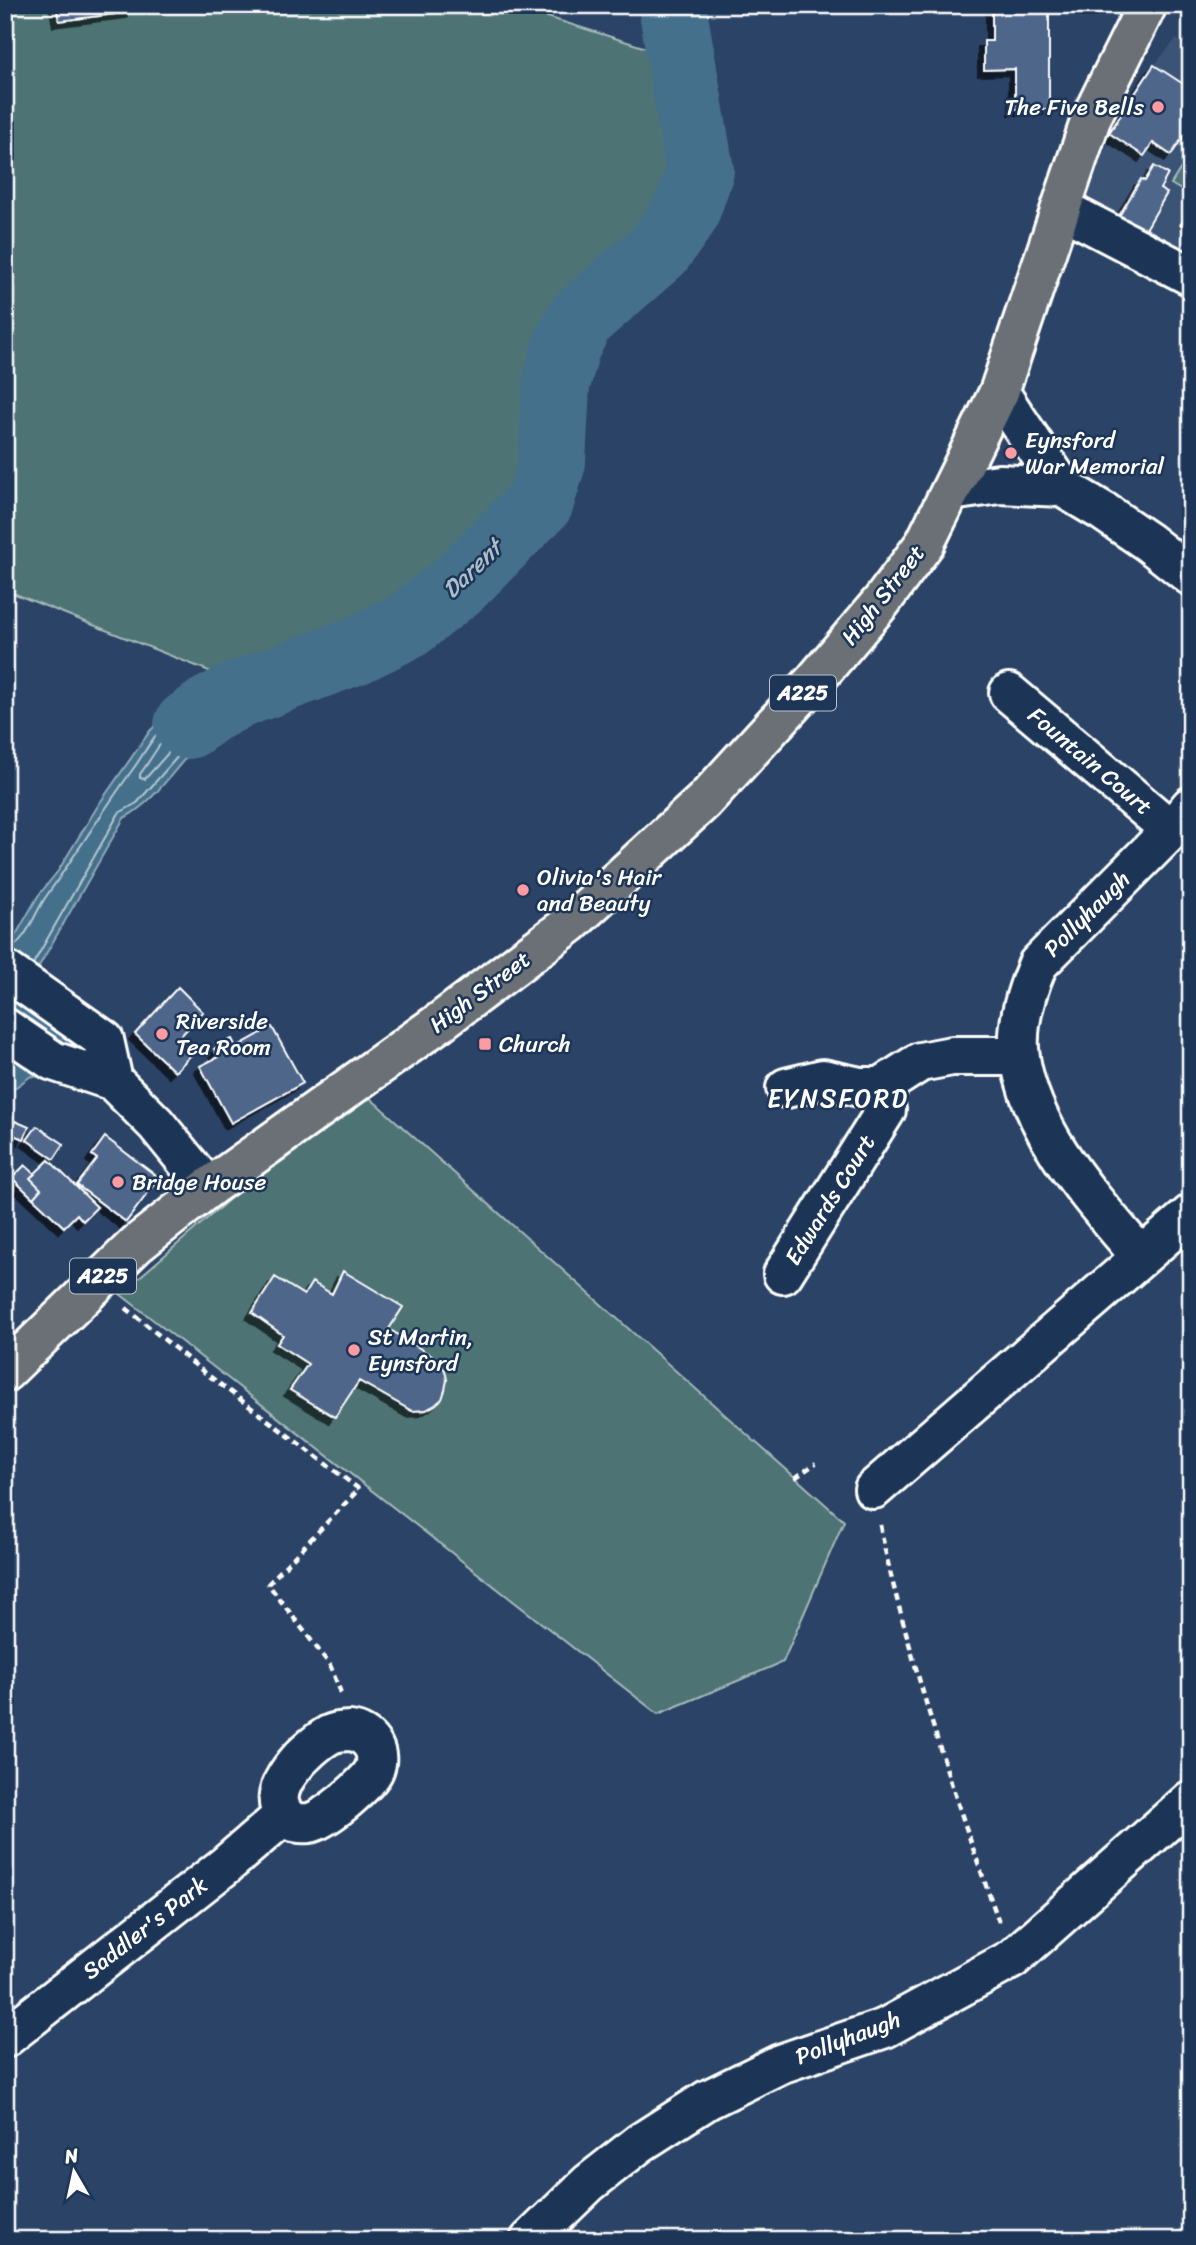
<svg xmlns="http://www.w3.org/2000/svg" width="1196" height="2245" font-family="Sriracha,sans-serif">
<defs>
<filter id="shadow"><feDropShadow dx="-6" dy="6" stdDeviation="0" flood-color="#0009"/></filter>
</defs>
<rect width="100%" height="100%" fill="#2b4366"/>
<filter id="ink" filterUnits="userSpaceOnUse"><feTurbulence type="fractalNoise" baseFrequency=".0143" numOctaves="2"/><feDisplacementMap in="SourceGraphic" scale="14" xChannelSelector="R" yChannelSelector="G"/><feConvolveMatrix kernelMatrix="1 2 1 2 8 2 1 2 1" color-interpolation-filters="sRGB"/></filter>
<g filter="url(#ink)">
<path fill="#3a5274" d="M1176 39 1191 49V290L1078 216 1110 138 1109 133 1154 65Z"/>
<path fill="#4e7374" stroke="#a6b9ba" stroke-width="2" d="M5 5H509L672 56 688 166 652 240 569 307 543 374 527 488 455 565 391 611 320 655 219 675 5 590Z
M1191 152V196L1171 184Z
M370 1098 844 1521 783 1662 658 1714 120 1294 232 1197Z"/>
<path fill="#45708c" stroke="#8fa9ba" stroke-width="2" d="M263 657 279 704C258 711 231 717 213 731 180 756 161 799 124 818L27 987 35 995 56 1032 93 1055 67 1081 31 1076 5 1095V945L17 933 38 896 58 871 99 804 150 731 167 714 199 692Z"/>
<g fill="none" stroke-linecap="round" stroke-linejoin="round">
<path stroke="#b5c6d1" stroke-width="2" d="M250 682 255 683 257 695 206 716 187 732 145 779 140 778V774C148 764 154 752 162 742 183 714 220 697 250 682Z
M8 950C27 940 34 915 45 898 75 856 102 812 133 769 141 758 148 745 157 734 182 705 221 687 255 669L259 670 268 700 211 723 193 739 137 803 119 813 33 964"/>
<path stroke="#45708c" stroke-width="68" d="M188 725 209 710 235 696 355 651 408 625 458 585 540 502 552 462 556 385 566 347 581 318 659 250 685 214 700 171 672 5"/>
</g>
<path fill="#4f668b" stroke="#fff" stroke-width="2" filter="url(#shadow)" d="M56 5H132L133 12 59 21Z
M992 5H1049V109H1015V69L984 70V41H992Z
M1154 65 1191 89V125L1171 155 1153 143 1144 156 1109 133Z
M1154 166 1168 174 1160 189 1167 193 1138 243 1112 228 1141 179 1145 181Z
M178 987 203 1012 177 1040 192 1054 175 1072 135 1034Z
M272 1027 303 1083 231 1123 200 1066 218 1057 214 1049 232 1039 236 1047Z
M15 1121 29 1127 24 1139 10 1134Z
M37 1126 64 1144 54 1159 27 1140Z
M105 1137 159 1178 126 1222 77 1185 97 1159 92 1155Z
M49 1160 97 1207 83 1221 77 1214 64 1227 33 1198 41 1189 30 1178Z
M25 1165 35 1174 30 1178 41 1189 33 1198 12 1178Z
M343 1271 403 1307 389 1329 432 1356 445 1370 447 1380 445 1390 442 1399 435 1405 426 1410 412 1411 359 1381 335 1417 290 1390 308 1364 277 1344 283 1335 252 1313 275 1277 304 1295 312 1282 332 1294Z"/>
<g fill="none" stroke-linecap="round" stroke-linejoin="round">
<defs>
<path id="minor" d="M1062 209 1191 276
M999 392 1062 487
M951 491 999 484 1062 487 1104 512 1148 542 1191 576
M1009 693 1171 830
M5 970 104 1040 113 1081
M5 1028 53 1061 113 1081 156 1124 208 1188
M786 1088 823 1079 860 1087H881L920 1062 952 1056H1020
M1141 1257C1092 1198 1033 1137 1020 1058 1015 1027 1026 992 1038 964L1171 830 1191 806
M783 1274 886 1110 881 1087
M874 1489 1191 1214
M350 1731C368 1733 382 1751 374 1770 368 1784 324 1821 309 1823 299 1824 291 1823 285 1815 262 1790 308 1747 329 1735 335 1732 342 1731 350 1731Z
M5 2038 226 1865 284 1815
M530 2240 589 2183 640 2143 707 2100 780 2064 885 2028 1012 1959 1191 1800"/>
<path id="major" d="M5 1372 137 1244 208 1188 440 1022 571 923 704 801 815 680 882 601 925 543 999 392 1092 116 1147 5"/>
</defs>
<use href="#minor" stroke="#fff" stroke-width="44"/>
<use href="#major" stroke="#fff" stroke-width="44"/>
<path stroke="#fff" stroke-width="4.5" stroke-dasharray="7 5" stroke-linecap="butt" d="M1181 226 1191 211
M126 1308 200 1369 359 1489 268 1584 330 1665 341 1693
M795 1478 816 1463
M880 1525C888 1568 900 1611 912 1654 937 1744 967 1833 999 1922"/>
<use href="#minor" stroke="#1d3557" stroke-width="38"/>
<use href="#major" stroke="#6a7074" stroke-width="38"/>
</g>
</g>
<g fill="#ff9aa2" stroke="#1d3557" stroke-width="2.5">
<circle cx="1158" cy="107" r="7"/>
<circle cx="1011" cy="453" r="7"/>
<circle cx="523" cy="890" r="7"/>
<circle cx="162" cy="1034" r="7"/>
<rect x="478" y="1037" width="14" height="14" rx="3.5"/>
<circle cx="118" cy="1182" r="7"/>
<circle cx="354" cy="1350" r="7"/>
</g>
<g text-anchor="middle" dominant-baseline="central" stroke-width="5" stroke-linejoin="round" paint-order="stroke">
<g fill="#1d3557" stroke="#bbc2cd" stroke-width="2">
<rect x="770" y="675.5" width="66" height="35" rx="5"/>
<rect x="70" y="1258.5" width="66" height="35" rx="5"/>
</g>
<g font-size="21" font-weight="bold" fill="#fff">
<text x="803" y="693">A225</text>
<text x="103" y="1276">A225</text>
</g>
<g font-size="23" fill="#fff" stroke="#1d3557" text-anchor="start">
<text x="1144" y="107" text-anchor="end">The Five Bells</text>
<text x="1025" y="440">Eynsford<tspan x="1025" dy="26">War Memorial</tspan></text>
<text x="537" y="877">Olivia's Hair<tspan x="537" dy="26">and Beauty</tspan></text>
<text x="176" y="1021">Riverside<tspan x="176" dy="26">Tea Room</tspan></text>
<text x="499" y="1044">Church</text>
<text x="132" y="1182">Bridge House</text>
<text x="368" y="1337">St Martin,<tspan x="368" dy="26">Eynsford</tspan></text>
</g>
<g font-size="23" fill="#fff" stroke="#1d3557">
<text transform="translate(883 595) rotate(-52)">High Street</text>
<text transform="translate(1090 761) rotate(40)">Fountain Court</text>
<text transform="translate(1087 914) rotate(-45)">Pollyhaugh</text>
<text transform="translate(480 992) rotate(-37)">High Street</text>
<text transform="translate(830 1200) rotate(-58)">Edwards Court</text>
<text transform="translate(145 1928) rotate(-38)">Saddler's Park</text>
<text transform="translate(848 2038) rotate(-21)">Pollyhaugh</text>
</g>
<g font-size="24" font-style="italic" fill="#abbfcb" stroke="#1d3557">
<text transform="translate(472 569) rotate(-44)">Darent</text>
</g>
<g font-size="26" letter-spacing="2" fill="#fff" stroke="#1d3557">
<text x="838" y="1098">EYNSFORD</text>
</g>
</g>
<rect width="1196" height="2245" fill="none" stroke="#1d3557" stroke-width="28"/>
<rect x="14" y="14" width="1168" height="2217" fill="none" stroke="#fff" stroke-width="2.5" filter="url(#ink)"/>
<g transform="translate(74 2172) rotate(351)" stroke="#1d3557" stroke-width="5" paint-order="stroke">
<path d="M0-5L12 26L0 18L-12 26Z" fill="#ffffff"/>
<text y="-10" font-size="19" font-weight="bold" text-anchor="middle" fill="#ffffff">N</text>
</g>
</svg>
